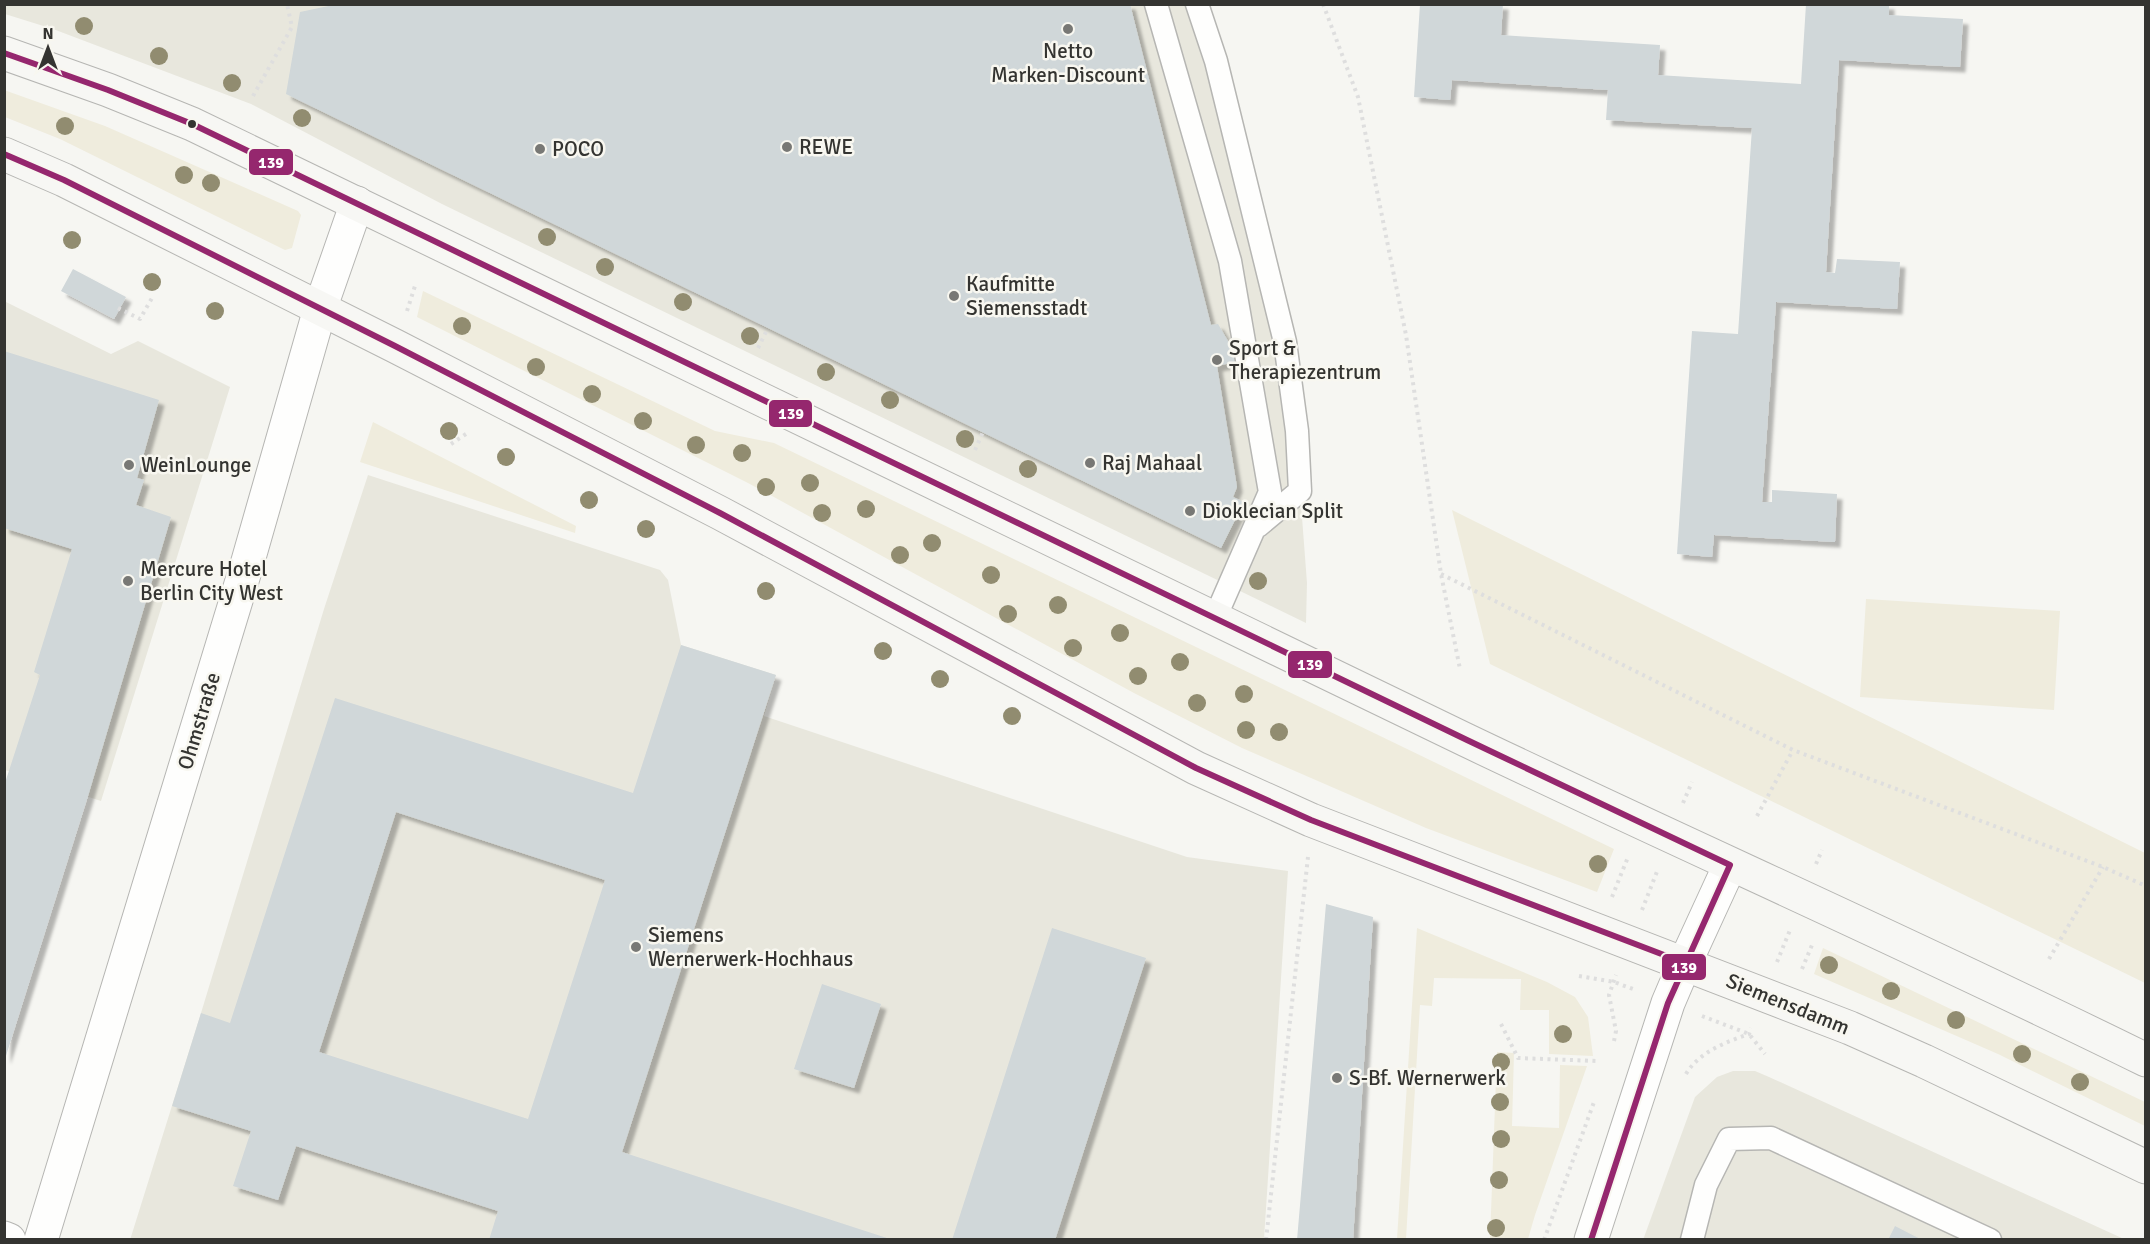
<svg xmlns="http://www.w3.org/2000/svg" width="2150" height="1244" font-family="Signika,sans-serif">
<defs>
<filter id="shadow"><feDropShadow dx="5.5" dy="5.5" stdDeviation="1.5" flood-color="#0004"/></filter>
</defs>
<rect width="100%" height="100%" fill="#f6f6f2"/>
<path fill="#e8e7dd" d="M4 5H1203L1287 320 1307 583 1306 623 442 204 251 104 53 29 5 14Z
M4 301 111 354 138 341 230 387 101 801 5 770Z
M368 475 660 570 668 580 681 645 776 675 764 716 1187 857 1288 871 1264 1239 130 1240 201 1013 324 609Z
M1733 1071H1755L1769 1077 2124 1239 1643 1240 1695 1097 1717 1077Z"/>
<path fill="#efecdd" d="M4 90 105 126 298 211 301 215 292 248 285 250 60 139 5 117Z
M423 291 715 431 774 443 1614 849 1597 892 1426 828 1242 748 1134 693 748 483 417 317Z
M373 422 576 526 575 533 360 462Z
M1452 510 2145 853V983L1490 664Z
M1866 599 2060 611 2054 710 1860 697Z
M1417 928 1547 982 1575 997 1588 1017 1593 1056 1549 1054V1010H1520L1521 979 1434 978 1432 1006 1420 1005 1406 1239H1397Z
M1823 948 2145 1102V1126L1998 1054 1814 974Z
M1497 1052 1514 1053 1512 1126 1559 1128 1560 1065 1587 1066 1535 1215 1528 1239H1490Z"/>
<path fill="#d0d7d9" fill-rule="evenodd" filter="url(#shadow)" d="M338 4H1130L1211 325 1218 324 1231 346 1235 362 1217 366 1237 487 1233 497 1244 502 1221 548 286 94 300 12Z
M1420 4H1503L1501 35 1660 45 1658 75 1801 84 1806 4H1889V15L1963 19 1960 67 1839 60 1826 272 1835 273 1837 259 1900 262 1897 309 1776 302 1762 502H1772V490L1837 494 1835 542 1714 535 1712 557 1677 554 1692 331 1738 334 1752 128 1606 120 1608 90 1452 80 1450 100 1414 97Z
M73 269 126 297 114 319 61 291Z
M4 351 159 400 137 478 144 480 136 505 171 517 88 796 5 1059 4 786 40 675 34 672 72 549 4 528Z
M681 645 776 675 622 1152 893 1240H489L498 1211 296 1146 278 1200 233 1186 251 1131 172 1106 201 1013 230 1023 335 698 633 793ZM396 812 605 880 528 1119 319 1052Z
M1326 904 1373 917 1353 1240H1297Z
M1052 928 1146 958 1055 1240H952Z
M822 984 881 1004 854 1088 794 1069Z
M1895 1226 1922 1240H1888Z"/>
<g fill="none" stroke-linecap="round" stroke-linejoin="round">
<defs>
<path id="lane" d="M1156 4 1230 261 1270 492 1215 618
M1197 4 1216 61 1285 342 1297 431 1300 491 1258 526
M1692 1240 1706 1185 1729 1139 1771 1138 1990 1240"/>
<path id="street" d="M4 1238 9 1240
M41 1240 248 561 320 309 357 203
M1591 1240 1668 1003 1685 963 1730 865"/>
<path id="secondary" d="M4 53 108 90 192 124C617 328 1041 536 1466 740 1692 848 1921 949 2146 1060
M4 154 64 180 395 346 720 513 1196 768 1311 820 1850 1028 1924 1061 2146 1167"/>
</defs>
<use href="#lane" stroke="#b6b6b3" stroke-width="25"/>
<use href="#street" stroke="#b6b6b3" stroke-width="35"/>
<use href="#secondary" stroke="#b6b6b3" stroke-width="35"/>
<path stroke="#dedede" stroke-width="4" stroke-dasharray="3 4.5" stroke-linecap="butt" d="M1323 4 1358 97 1406 335 1441 574 1460 669
M253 96 292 27 287 4
M118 308 140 319 152 298
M407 311 415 286
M758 348 768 328
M451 444 466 434
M975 450 983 432
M1441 574 1793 750 2103 867 2146 886
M1683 803 1692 782
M1757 816 1793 750
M1816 864 1822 850
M1612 897 1628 857
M1642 910 1658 869
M2049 959 2103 867
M1777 962 1790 930
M1802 969 1812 945
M1579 976 1614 982 1633 989
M1702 1016 1749 1034 1765 1054
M1501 1024 1518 1058 1596 1061
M1614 1041 1616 1031 1609 995 1616 975
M1686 1074C1699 1052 1726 1042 1749 1034L1751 1028
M1266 1240 1308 857
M1544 1240 1594 1102"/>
<use href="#lane" stroke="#fefefd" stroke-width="22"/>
<use href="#street" stroke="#fefefd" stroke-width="33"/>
<use href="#secondary" stroke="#f7f7f4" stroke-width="33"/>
<defs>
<path id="bus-1" d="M4 53 108 90 192 124 1467 740 1730 865 1668 1003 1591 1240
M4 154 64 180 395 346 720 513 1196 768 1311 820 1685 963"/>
</defs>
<use href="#bus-1" stroke="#f8f7f0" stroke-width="10"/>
<use href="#bus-1" stroke="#95276e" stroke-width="6"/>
</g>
<g fill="#918c70">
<circle cx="84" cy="26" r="9"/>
<circle cx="159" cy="56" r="9"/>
<circle cx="232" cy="83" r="9"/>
<circle cx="302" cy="118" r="9"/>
<circle cx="65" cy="126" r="9"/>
<circle cx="184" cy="175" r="9"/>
<circle cx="211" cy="183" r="9"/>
<circle cx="547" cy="237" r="9"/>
<circle cx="72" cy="240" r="9"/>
<circle cx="605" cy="267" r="9"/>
<circle cx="152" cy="282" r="9"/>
<circle cx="683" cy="302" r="9"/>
<circle cx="215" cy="311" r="9"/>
<circle cx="462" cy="326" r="9"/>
<circle cx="750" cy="336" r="9"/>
<circle cx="536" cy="367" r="9"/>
<circle cx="826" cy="372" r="9"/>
<circle cx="592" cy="394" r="9"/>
<circle cx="890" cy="400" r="9"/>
<circle cx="643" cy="421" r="9"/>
<circle cx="449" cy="431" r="9"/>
<circle cx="965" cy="439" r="9"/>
<circle cx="696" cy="445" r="9"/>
<circle cx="742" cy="453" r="9"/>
<circle cx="506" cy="457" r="9"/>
<circle cx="1028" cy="469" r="9"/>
<circle cx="810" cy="483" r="9"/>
<circle cx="766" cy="487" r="9"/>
<circle cx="589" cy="500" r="9"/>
<circle cx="866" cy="509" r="9"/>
<circle cx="822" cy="513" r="9"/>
<circle cx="646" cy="529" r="9"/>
<circle cx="932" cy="543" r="9"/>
<circle cx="900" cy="555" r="9"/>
<circle cx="991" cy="575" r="9"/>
<circle cx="1258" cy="581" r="9"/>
<circle cx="766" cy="591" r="9"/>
<circle cx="1058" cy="605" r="9"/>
<circle cx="1008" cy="614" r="9"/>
<circle cx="1120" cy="633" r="9"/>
<circle cx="1073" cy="648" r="9"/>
<circle cx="883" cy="651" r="9"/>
<circle cx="1180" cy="662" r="9"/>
<circle cx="1138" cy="676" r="9"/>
<circle cx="940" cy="679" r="9"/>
<circle cx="1244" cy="694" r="9"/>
<circle cx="1197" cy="703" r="9"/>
<circle cx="1012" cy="716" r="9"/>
<circle cx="1246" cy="730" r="9"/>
<circle cx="1279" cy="732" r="9"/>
<circle cx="1598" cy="864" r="9"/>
<circle cx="1829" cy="965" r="9"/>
<circle cx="1891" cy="991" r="9"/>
<circle cx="1956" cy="1020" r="9"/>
<circle cx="1563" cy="1034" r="9"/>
<circle cx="2022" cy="1054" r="9"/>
<circle cx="1501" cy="1062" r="9"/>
<circle cx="2080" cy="1082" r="9"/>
<circle cx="1500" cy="1102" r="9"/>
<circle cx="1501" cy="1139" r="9"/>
<circle cx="1499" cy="1180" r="9"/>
<circle cx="1496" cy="1228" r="9"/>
</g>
<g fill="#787875" stroke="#f8f7f0" stroke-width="2">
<circle cx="1068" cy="29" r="6"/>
<circle cx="787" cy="147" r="6"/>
<circle cx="540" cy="149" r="6"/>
<circle cx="954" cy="296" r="6"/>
<circle cx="1217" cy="360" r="6"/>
<circle cx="1090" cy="463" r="6"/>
<circle cx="129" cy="465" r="6"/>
<circle cx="1190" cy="511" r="6"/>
<circle cx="128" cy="581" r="6"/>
<circle cx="636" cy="947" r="6"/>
<circle cx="1337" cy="1078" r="6"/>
</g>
<circle fill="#343431" stroke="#f8f7f0" stroke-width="2" cx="192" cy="124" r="5"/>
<g text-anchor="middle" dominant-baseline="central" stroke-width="5" stroke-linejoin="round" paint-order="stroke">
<g font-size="21" fill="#343431" stroke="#f8f7f0" text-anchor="start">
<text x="1068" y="51" text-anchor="middle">Netto<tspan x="1068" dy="24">Marken-Discount</tspan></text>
<text x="799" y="147">REWE</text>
<text x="552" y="149">POCO</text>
<text x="966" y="284">Kaufmitte<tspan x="966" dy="24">Siemensstadt</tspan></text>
<text x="1229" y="348">Sport &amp;<tspan x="1229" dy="24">Therapiezentrum</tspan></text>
<text x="1102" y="463">Raj Mahaal</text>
<text x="141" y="465">WeinLounge</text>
<text x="1202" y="511">Dioklecian Split</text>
<text x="140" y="569">Mercure Hotel<tspan x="140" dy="24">Berlin City West</tspan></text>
<text x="648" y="935">Siemens<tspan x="648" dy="24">Wernerwerk-Hochhaus</tspan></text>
<text x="1349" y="1078">S-Bf. Wernerwerk</text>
</g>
<g font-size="21" fill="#343431" stroke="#f8f7f0">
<text transform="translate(199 721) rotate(-73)">Ohmstraße</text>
<text transform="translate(1788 1004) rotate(22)">Siemensdamm</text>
</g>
</g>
<g stroke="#f8f7f0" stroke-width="2">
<rect x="248" y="148" width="46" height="28" rx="6" fill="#95276e"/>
<rect x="768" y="399" width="45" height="29" rx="6" fill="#95276e"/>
<rect x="1287" y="650" width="46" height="29" rx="6" fill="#95276e"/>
<rect x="1661" y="953" width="46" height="28" rx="6" fill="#95276e"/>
</g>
<g font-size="16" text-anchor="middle" font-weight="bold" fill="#fff">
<text x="271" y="168">139</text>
<text x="791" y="419">139</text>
<text x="1310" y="670">139</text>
<text x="1684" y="973">139</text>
</g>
<rect width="2150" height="1244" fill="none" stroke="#343431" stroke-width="12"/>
<g transform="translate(48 48)" stroke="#f8f7f0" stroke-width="4.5" paint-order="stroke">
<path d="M0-4.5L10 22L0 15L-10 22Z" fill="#343431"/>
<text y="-9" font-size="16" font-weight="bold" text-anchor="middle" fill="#343431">N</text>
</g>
</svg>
